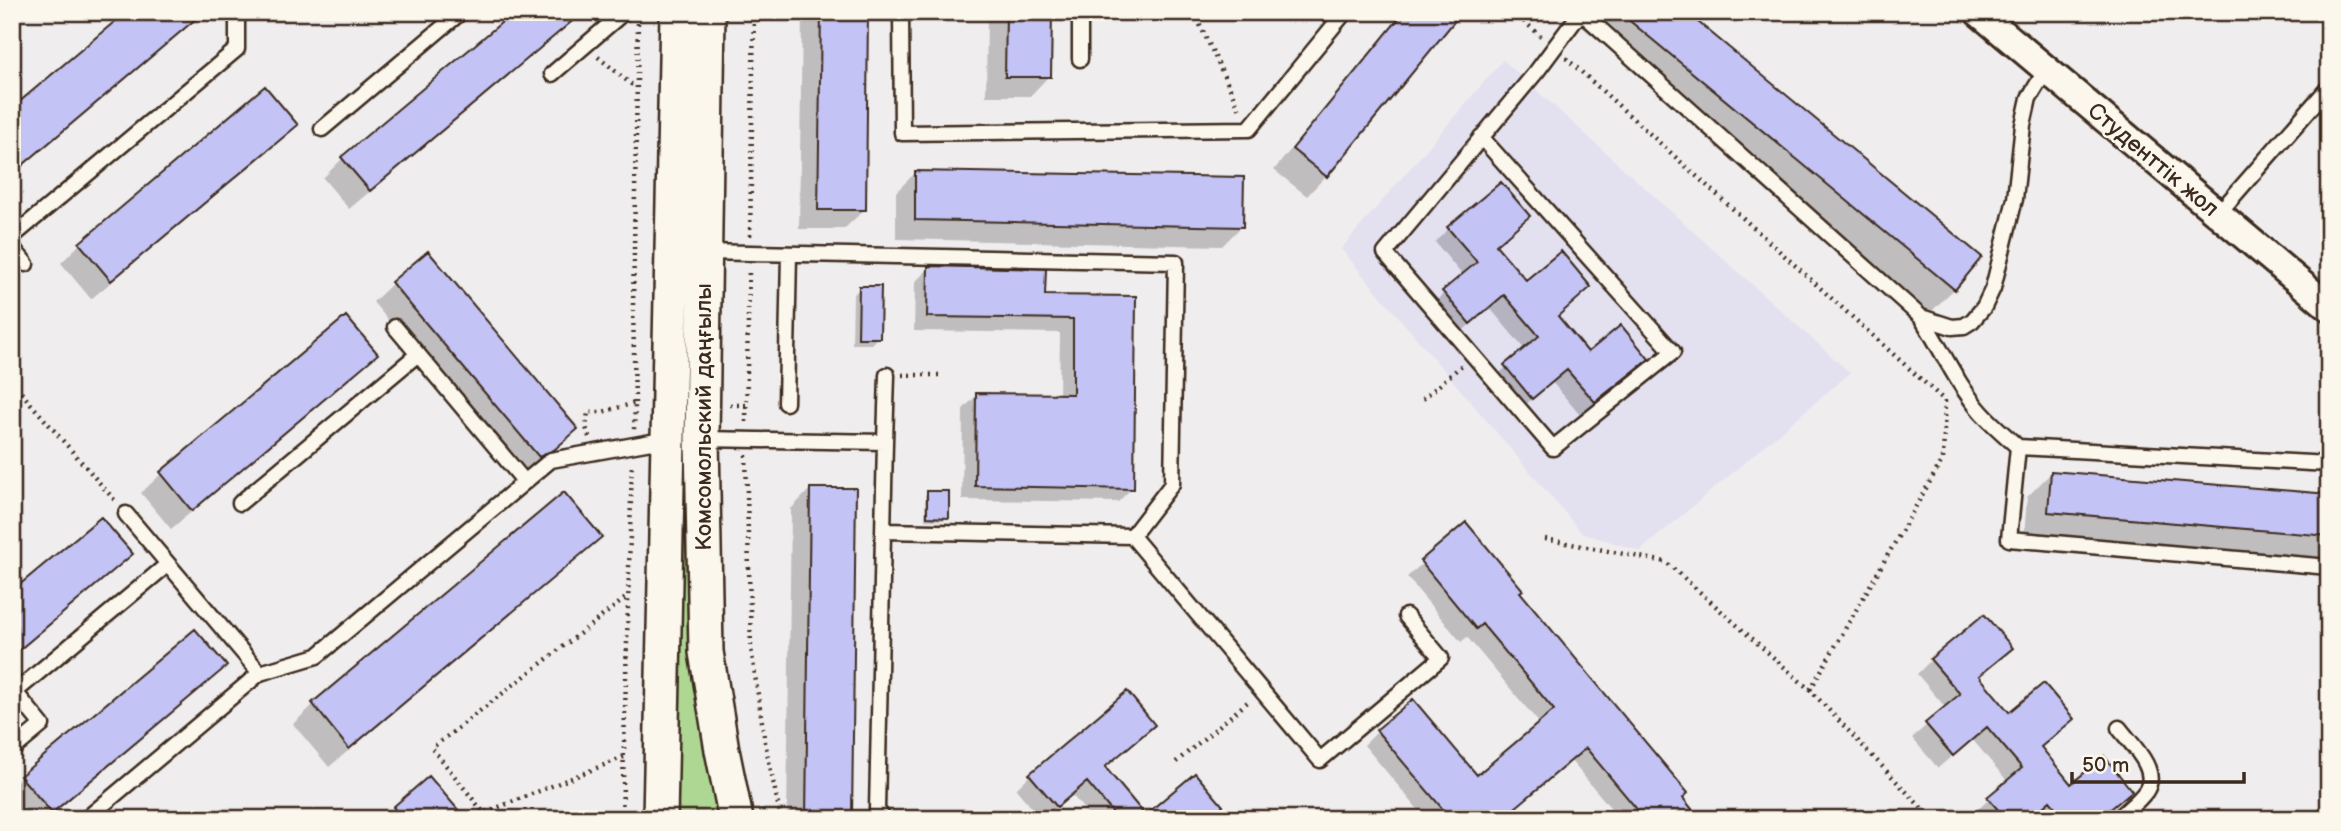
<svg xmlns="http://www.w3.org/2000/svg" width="2341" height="831" font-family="'Balsamiq Sans',sans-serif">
<rect width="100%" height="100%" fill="#f0edee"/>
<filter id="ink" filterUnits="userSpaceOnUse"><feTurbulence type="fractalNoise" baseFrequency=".0143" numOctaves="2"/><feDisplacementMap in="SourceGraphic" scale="14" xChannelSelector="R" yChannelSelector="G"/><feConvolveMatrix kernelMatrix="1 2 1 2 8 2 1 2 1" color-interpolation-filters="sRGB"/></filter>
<g filter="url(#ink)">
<path fill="#e3e0f0" d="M1503 60 1850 373 1640 551 1582 533 1341 249Z"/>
<path fill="#afd794" stroke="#758059" stroke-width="2" d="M683 417 693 418 723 819H675L681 650Z"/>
<path fill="#0003" d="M517 12H584L349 209 323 178 343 158Z
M802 12H867L864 210 844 229H799Z
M987 12H1050L1049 76 1030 96H986Z
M1403 12H1460L1326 176 1307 196 1274 170Z
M1577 12H1683L1980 257 1954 289 1929 314 1571 18Z
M201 13 182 32 12 175V110Z
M295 125 276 144 91 299 61 263 80 244Z
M916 172 1242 226 1222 246 896 239V192Z
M1527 216 1495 246 1526 283 1589 287 1556 317 1588 355 1647 359 1580 415 1552 382 1517 412 1491 381 1525 350 1490 308 1455 337 1429 307 1463 276 1435 242 1449 228Z
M929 268 1044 296 1134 298 1132 488 1118 502 962 500 963 409 977 395 1059 396 1060 333 914 331 915 282Z
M393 283 576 429 532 469 519 476 373 302Z
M860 288 878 337 871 344H852L853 295Z
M346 318 376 354 356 374 171 529 141 493 161 474Z
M2052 472 2329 496V563L2024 537 2027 497Z
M810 489 850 819H787L791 509Z
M928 492 947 517 944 520H925V495Z
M564 494 599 537 580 556 329 767 293 724 313 705Z
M1466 525 1517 593 1698 819H1620L1571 761 1508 814 1512 819H1426L1364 745 1378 731 1477 777 1540 724 1467 637 1461 642 1407 577Z
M131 554 111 574 12 657V594Z
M2010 648 1978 677 2009 714 2072 719 2039 749 2071 786 2130 791 2100 819H2039L2035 814 2030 819H1980L1975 812 2008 782 1972 739 1938 768 1912 738 1946 708 1917 674 1931 660Z
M225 666 205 686 47 819H20L12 809V786L21 777Z
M1153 725 1104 768 1145 817 1208 819H1092L1072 795 1041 819 1016 789 1030 775Z
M394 808 463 819H383Z
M2329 809V819H2319Z"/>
<path fill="#c4c3f5" stroke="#3b2a1e" stroke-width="2" d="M126 12H204L12 174V108Z
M514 12H583L370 191 341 157Z
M821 12H868L866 210H818Z
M1006 12H1052L1051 77H1005Z
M1404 12H1462L1327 177 1292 149Z
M1619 12H1686L1982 257 1955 290Z
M265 86 298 125 111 281 79 243Z
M915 171 1244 177 1243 227 915 220Z
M1501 182 1530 216 1496 245 1526 280 1561 251 1591 287 1558 316 1588 352 1621 325 1649 359 1595 402 1567 370 1532 399 1504 365 1539 336 1504 295 1470 324 1442 291 1477 262 1447 227Z
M428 251 578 429 554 450 539 457 391 282Z
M928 266 1046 269 1045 295 1136 296 1134 489 975 486 976 393 1073 394V319L927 317Z
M859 286H881L880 338H858Z
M346 316 378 354 192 511 160 472Z
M2051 471 2329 494V536L2048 512Z
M810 488H856L852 819H806Z
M927 491H949V518L927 517Z
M564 492 602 537 349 749 312 703Z
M101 517 133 554 12 656V591Z
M1466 522 1523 590 1520 592 1688 793 1683 798 1700 819H1645L1586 748 1502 819H1451L1376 730 1413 699 1477 775 1554 710 1482 624 1476 629 1420 561Z
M1984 614 2013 648 1979 676 2009 712 2044 683 2074 719 2041 747 2071 784 2104 756 2132 791 2099 819H2065L2050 801 2029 819H2006L1987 797 2022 768 1987 727 1953 756 1925 723 1960 694 1930 659Z
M195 629 227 666 52 813 20 776Z
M1127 691 1155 725 1105 767 1145 815 1195 773 1223 806 1208 819H1118L1087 782 1057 807 1029 774Z
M429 776 466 819H403L393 807Z"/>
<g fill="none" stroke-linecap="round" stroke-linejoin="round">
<defs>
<path id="service" d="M901 12 902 133 1249 129 1345 12
M1080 12V59
M1581 12 1921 317C1941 348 1957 385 1982 413 1993 425 2006 436 2018 447
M1994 26 2006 12
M552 74 624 12
M322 129 461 12
M1481 137 1673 352 1553 448 1385 253 1537 71 1581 12
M2217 215 2329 87
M12 237 237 49V12
M12 247 26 264
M705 252 1176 262 1172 484 1132 536 883 531
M1921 317 1952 327 1964 326 1972 321 1984 307 1993 288 2015 199 2023 125 2029 98 2046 70
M395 327 525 482
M786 403 789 254
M702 439 885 442 877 810 884 819
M885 442 887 375
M2329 464 2018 447 2009 539 2329 567
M240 503 418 354
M126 514 260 673
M1132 536 1320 760 1441 658 1406 616
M12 750 42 725 15 692 168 564
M86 819 260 673 317 656 551 460 668 439
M2118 819C2127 810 2139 801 2146 791 2160 770 2131 744 2119 728"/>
<path id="minor" d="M1978 12 2329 307"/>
<path id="tertiary" d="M708 12 702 439 706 652 722 750 736 819
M660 819 677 12"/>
</defs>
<use href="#service" stroke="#3b2a1e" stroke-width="19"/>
<use href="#minor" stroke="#3b2a1e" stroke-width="32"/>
<use href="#tertiary" stroke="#3b2a1e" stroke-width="38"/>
<path stroke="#3b2a1e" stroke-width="4.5" stroke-dasharray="2 5" stroke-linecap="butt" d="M1194 12 1241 112
M1513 12 1541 36
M598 57 631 84 637 85
M1566 58 1945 401 1943 459 1810 690
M750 236 754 12
M902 375H941
M12 382 117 503
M1423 399 1462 365
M635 403 633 305 638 23
M730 405H747
M746 422 749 269
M589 437 586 427 588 412H602L635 403 634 430
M746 455 751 648 765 742 781 819
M1545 539 1666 562 1810 690 1932 819
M624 757 484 813 432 748 627 597
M1176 762 1250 700
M622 819 632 463"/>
<use href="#service" stroke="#fbf7ec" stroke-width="14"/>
<use href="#minor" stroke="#fbf7ec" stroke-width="26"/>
<use href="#tertiary" stroke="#fbf7ec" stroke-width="33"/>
</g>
</g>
<g text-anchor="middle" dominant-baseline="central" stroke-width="5" stroke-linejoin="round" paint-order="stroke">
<g font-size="23" fill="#3b2a1e" stroke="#fbf7ec">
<text transform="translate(2153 160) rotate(40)">Студенттік жол</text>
<text transform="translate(704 417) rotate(-90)">Комсомольский даңғылы</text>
</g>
</g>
<rect width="2341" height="831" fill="none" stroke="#fbf7ec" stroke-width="42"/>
<rect x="21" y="21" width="2299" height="789" fill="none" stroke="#3b2a1e" stroke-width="2.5" filter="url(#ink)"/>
<path d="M2072 772v10h172v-10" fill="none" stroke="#3b2a1e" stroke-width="3.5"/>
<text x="2082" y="772" font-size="21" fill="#3b2a1e" stroke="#fbf7ec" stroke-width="5" paint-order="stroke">50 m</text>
</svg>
